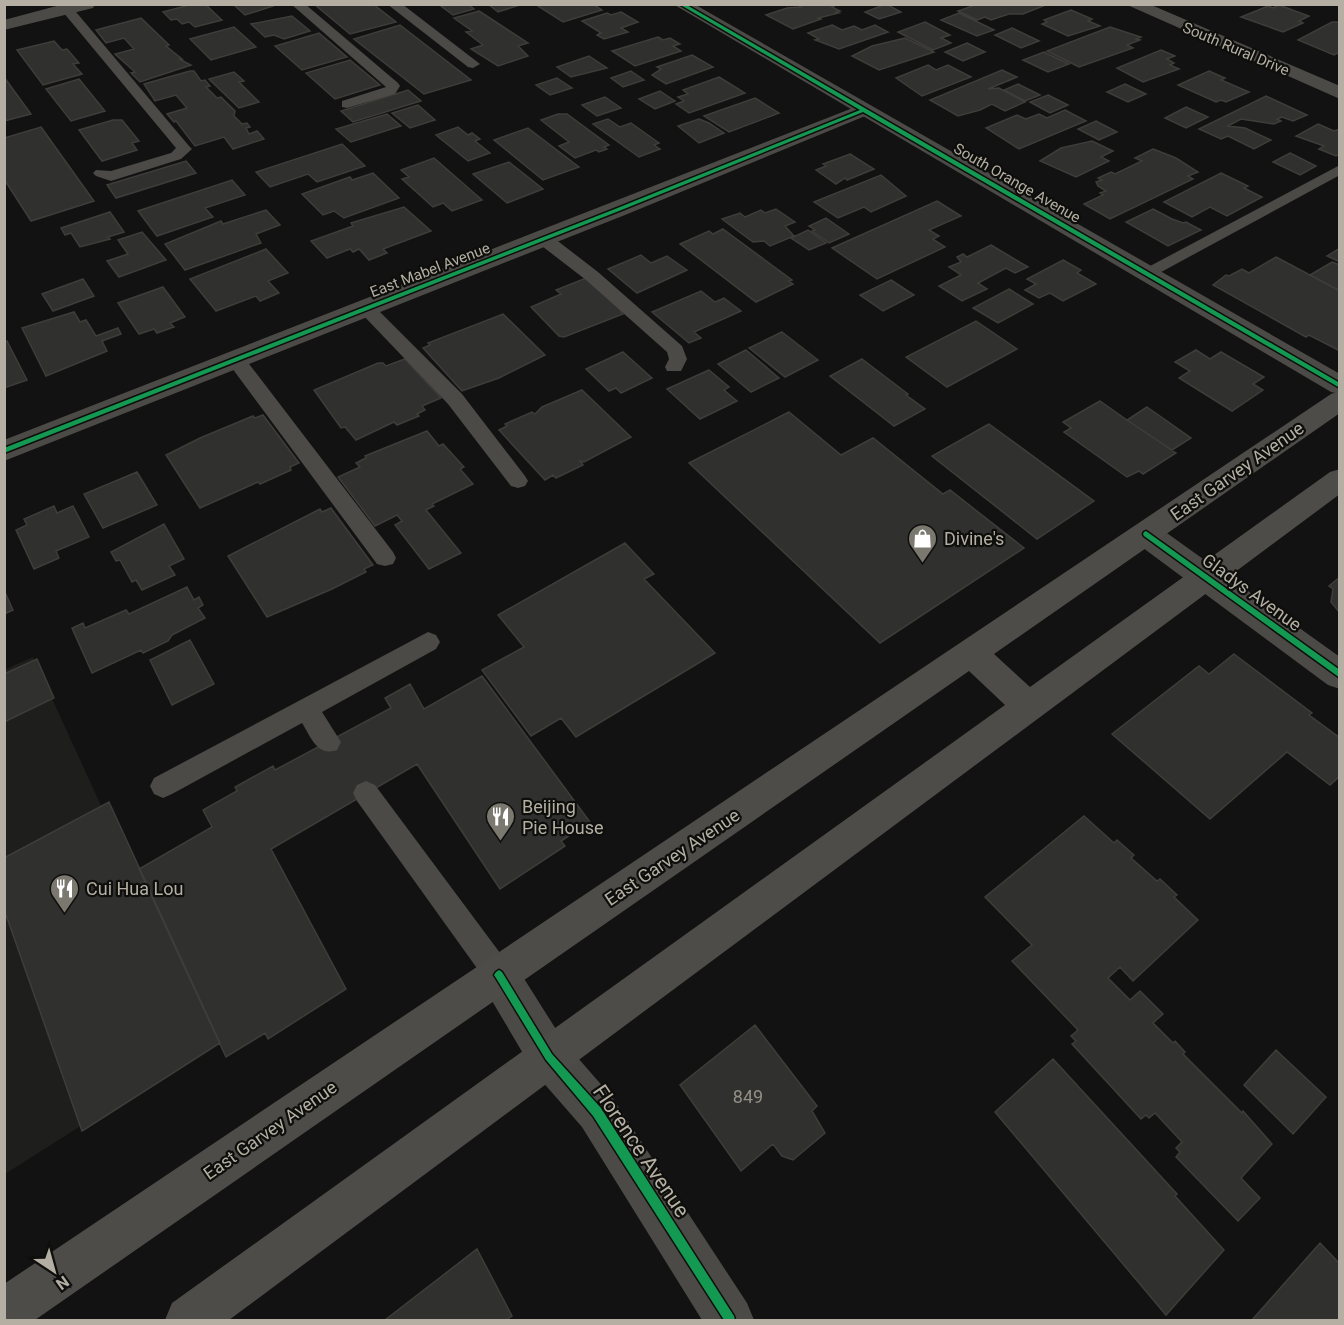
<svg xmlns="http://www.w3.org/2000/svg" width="1344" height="1325" font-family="Roboto,sans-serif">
<rect width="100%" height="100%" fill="#121212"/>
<path fill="#1e1e1c" d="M33 657 210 1044 5 1174 4 670Z"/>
<path fill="#30302e" stroke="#3e3d3a" stroke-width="1.5" d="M193 4H205L222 20 195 27 189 22 182 24 177 19 171 20 163 12Z
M233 4H272L273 6 245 15Z
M314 4H373L396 22 350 34Z
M468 4 474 9 453 15 441 6Z
M488 4H523L498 12Z
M542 4H600L596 6 602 10 563 22 538 6Z
M797 4H838L832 7 840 11 836 12 839 13 818 18 821 19 793 29 766 15 787 8 801 7Z
M886 4 901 12 879 19 865 12Z
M978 4H1048L1023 14H1009L991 20 985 17 977 20 958 11Z
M1279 5 1309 16 1299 21 1303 23 1283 32 1241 17 1268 6 1273 8Z
M1071 10 1092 19 1088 21 1100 26 1068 36 1042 24 1047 22 1044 20Z
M479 11 528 43 518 46 528 56 498 66 471 49 483 45 466 32 472 31 454 18Z
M621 12 638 22 621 28 628 32 604 39 597 35 601 33 582 21 607 13 611 15Z
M959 13 994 30 977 36 941 20Z
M292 16 310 31 284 39 274 35 265 37 251 24Z
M141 18 169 45 166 46 182 59H179L191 65 140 82 131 73 135 72 115 54 134 49 124 38 106 43 96 30Z
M925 22 950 35 941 38 951 43 933 50 898 32Z
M1332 22H1340V52L1334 55 1298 40Z
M400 25 471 80 424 94 354 39Z
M832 25 842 30 854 26 862 30 875 25 888 32 839 49 815 40 819 39 808 33Z
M234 27 256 47 211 60 190 39Z
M1110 27 1141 37 1136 39 1140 40 1127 45 1133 48 1079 67 1047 51Z
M1012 28 1039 41 1021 48 995 35Z
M319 33 347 57 302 70 275 46Z
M658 37 663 40 670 38 680 44 673 46 681 51 635 66 612 51Z
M905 38 934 52 879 70 852 56 872 46Z
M54 41 62 50 67 49 79 63 73 64 82 74 43 85 17 50Z
M967 43 985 52 963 61 945 52Z
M1161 50 1175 56 1167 59 1174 63 1170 65 1179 69 1143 82 1117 68Z
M1044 52 1069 64 1048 72 1023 60Z
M692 55 713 67 666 84 652 75 661 69 657 67Z
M589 56 607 68 571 77 557 67Z
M350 60 380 85 335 99 306 73Z
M928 65 936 70 948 65 971 77 922 96 896 78Z
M1002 70 1017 77 988 89 999 88 1025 102 1005 111 992 104 980 110 958 116 930 100Z
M190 71H194L201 81 205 80 210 86 206 87 217 98 221 97 235 111 234 116 242 124 247 123 250 127 246 128 249 134 257 131 264 139 233 149 224 137 195 146 176 121 174 122 167 114 187 108 176 95 155 101 144 84Z
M631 71 644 80 623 87 611 78Z
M1209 71 1225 78 1221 80 1249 92 1226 102 1221 100 1216 102 1178 85Z
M234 72 244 81 239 82 259 102 239 108 209 79Z
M4 77 31 114 4 121Z
M719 77 745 93 689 113 676 104 684 101 678 97 688 94 683 90Z
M557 78 572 88 550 95 536 85Z
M79 79 105 111 71 121 46 89Z
M1018 84 1040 95 1025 101 1004 90Z
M1125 84 1146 94 1128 102 1107 92Z
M408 90 421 101 353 122 341 111Z
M660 91 675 101 655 109 639 99Z
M1048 95 1068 105 1050 113 1030 102Z
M1266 96 1307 115 1293 121 1282 117 1277 119 1281 121 1274 124 1241 119 1228 126 1245 128 1271 140 1254 149 1228 136 1221 139 1199 129Z
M605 97 621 108 597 116 582 105Z
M755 98 779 113 729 132 704 116Z
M418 105 435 120 410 128 392 113Z
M1186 107 1208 117 1186 128 1165 118Z
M1065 110 1086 121 1019 149 986 128 1017 115 1026 119 1039 114 1047 118Z
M387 114 401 126 351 142 336 129Z
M558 114H567L609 145 604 147 607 149 599 152 596 150 575 158 559 146 569 142 541 120Z
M608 119 620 127 631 123 659 143 654 145 660 149 639 157 593 124Z
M699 119 709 123 724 133 699 143 678 126Z
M113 120H122L139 141 132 143 137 150 102 161 79 130Z
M1096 121 1117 132 1099 140 1078 129Z
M1318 124 1334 131 1340 129V154L1336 156 1319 149 1324 146 1296 136Z
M41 127 94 201 31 221 4 179V138Z
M458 127 468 135 472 133 480 139 475 141 490 153 468 161 436 135Z
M528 128 579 167 543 180 494 140Z
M1092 141 1113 151 1101 157 1109 161 1076 177 1040 161 1061 148Z
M342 144 365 166 317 182 308 174 270 187 256 172Z
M1153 149 1176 158 1198 172 1188 176 1193 179 1110 219 1084 204 1103 195 1100 193 1106 191 1098 186 1096 182 1102 180 1098 178 1111 172 1115 174 1142 161 1135 158Z
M1290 153 1316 166 1300 175 1273 162Z
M850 154 874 169 847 180 845 178 836 184 816 170 826 166 823 164Z
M434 158 482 200 452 211 443 203 433 207 402 179 409 177 401 170Z
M186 161 196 173 116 198 107 185Z
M509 162 543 189 507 203 473 174Z
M373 173 399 198 344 218 334 211 323 215 302 194 350 177 352 180Z
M1221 173 1248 186 1244 188 1262 197 1227 216 1210 207 1192 217 1164 202Z
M881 175 906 196 871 212 864 207 838 218 814 202Z
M232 180 245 195 205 208 213 217 157 236 138 211Z
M937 201 961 216 929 230 939 236 933 239 945 247 877 279 832 248Z
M404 207 431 231 383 249 387 253 369 260 359 249 353 252 350 249 327 258 311 241 353 226 351 223Z
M776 209 795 222 785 226 794 236 770 246 764 241 753 242 722 219 740 213 745 217 761 210 765 213Z
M1153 209 1172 219 1183 223 1186 222 1201 230 1168 246 1126 222Z
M266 210 280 225 256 234 261 243 185 270 165 244 221 221 223 224Z
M110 212 124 232 108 237 110 239 80 247 71 233 65 235 61 228Z
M826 218 849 234 829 243 812 231 815 230 809 226Z
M723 229 792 280 789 281 793 284 756 302 680 244 709 231 713 234Z
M808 230 826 243 809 250 791 238Z
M142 232 166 260 119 277 107 261 128 254 118 240Z
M991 245 1028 267 1015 273 1006 268 978 283 987 289 962 301 939 286 961 275 949 267 961 262 957 257 963 254 967 257Z
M1340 248V262L1327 256Z
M266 249 288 273 268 281 279 293 260 301 256 296 216 311 190 279Z
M641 255 651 263 667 256 687 270 637 293 608 269Z
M1276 257 1340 291V351L1309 335 1306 337 1213 285 1226 275 1229 276 1242 269 1249 273Z
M1063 260 1081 270 1077 273 1096 284 1063 301 1050 293 1039 298 1025 290 1036 284 1027 279Z
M1332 262 1340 265V291L1310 275Z
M586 278 624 311 621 312 623 314 564 337 559 336 531 307 561 294 556 290Z
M83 279 94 296 53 311 42 294Z
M891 280 914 295 883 311 860 295Z
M163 287 185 317 170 323 174 327 157 333 154 329 139 334 118 303Z
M1009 289 1033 304 998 323 973 308Z
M701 291 715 302 724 298 741 311 694 332 701 338 689 343 652 312Z
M74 312 80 322 86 320 96 336 118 328 121 334 102 341 107 351 46 376 22 328Z
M503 314 545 355 499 378 462 391 423 348 430 345 428 343Z
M976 321 1017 349 947 387 906 357Z
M782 332 818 360 785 377 749 348Z
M7 341 27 380 4 388V342Z
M746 350 779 378 751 392 718 364Z
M1196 350 1210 359 1221 352 1264 377 1253 384 1263 390 1232 411 1179 378 1190 371 1175 362Z
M623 352 652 378 621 393 616 388 609 391 586 369Z
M405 359 441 398 422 406 425 410 417 414 419 416 397 425 394 422 356 440 345 427 341 428 314 390 378 363H383L386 366Z
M862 359 908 394 906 395 925 409 894 426 830 376Z
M709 370 729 387 724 390 737 401 700 419 667 389Z
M582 390 631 437 584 462 580 461 583 465 556 478 553 475 545 480 499 430 507 426 505 424 532 412 535 414 542 407Z
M1100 401 1127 420 1176 453 1143 474 1139 471 1127 477 1064 432 1071 428 1063 422Z
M1147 407 1191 438 1172 450 1127 420Z
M789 412 841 455 873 438 943 494 950 490 1024 548 880 643 689 463Z
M263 415 299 463 290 467 291 470 260 484 258 482 200 508 166 455 200 438 253 416 255 418Z
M989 424 1094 501 1037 539 932 456Z
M427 431 439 446 443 444 464 467 460 469 473 484 432 504 434 506 426 510 461 553 429 569 395 525 402 521 397 515 375 526 338 477 360 467 356 463 366 458 365 456Z
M137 472 157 505 103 528 84 494Z
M54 506 57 513 73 506 89 537 56 551 59 558 34 569 16 530 27 525 24 519Z
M331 508 373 565 364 569 366 572 332 589 267 617 228 556 320 509 322 512Z
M164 524 184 559 169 566 175 575 142 590 136 580 132 582 120 560 116 561 111 552Z
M625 543 654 574 644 579 715 653 576 737 561 718 531 736 482 670 524 647 498 615Z
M1340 577V613L1331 602 1333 589 1329 586Z
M187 587 194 600 199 597 203 605 198 608 205 618 172 635 168 641 143 653 141 650 92 673 72 628 83 623 85 628 126 610 129 614Z
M4 590 13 610 4 614Z
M190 640 214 684 172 705 150 660Z
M1234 654 1312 713 1309 715 1340 738V776L1330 785 1287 752 1210 819 1112 734 1199 666 1209 674Z
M37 659 54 698 4 722V674Z
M482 676 590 822 561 841 565 846 500 889 417 764 271 849 346 989 268 1039 265 1033 226 1057 139 869 212 827 203 810 237 791 235 787 273 766 275 770 391 708 385 698 410 684 424 709Z
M109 802 220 1043 82 1131 4 909V858Z
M1084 816 1114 843 1117 840 1134 855 1131 858 1157 881 1160 879 1177 895 1174 897 1198 920 1133 981 1120 967 1108 978 1130 1000 1140 991 1163 1014 1153 1023 1173 1043 1175 1041 1185 1052 1183 1054 1242 1113 1243 1111 1272 1144 1241 1178 1260 1198 1238 1221 1176 1157 1180 1152 1176 1148 1182 1142 1155 1113 1149 1118 1146 1115 1141 1119 1072 1044 1076 1041 1071 1036 1078 1030 1012 961 1032 945 985 897Z
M755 1025 817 1106 812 1111 825 1133 793 1160 782 1156 773 1144 741 1171 680 1085Z
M1276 1050 1326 1097 1293 1134 1244 1085Z
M1053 1059 1177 1194 1175 1196 1224 1250 1166 1315 995 1112Z
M1320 1243 1340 1264V1320H1252Z
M477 1249 512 1316 506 1320H385Z"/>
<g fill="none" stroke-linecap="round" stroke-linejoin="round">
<path fill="#4b4a46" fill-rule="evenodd" d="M291 4H305L398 83 400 86 395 94 347 108 342 107V101L386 87Z
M387 4H402L480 64 473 68 468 67Z
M67 5 71 6 189 146 192 149 181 159 111 181 96 176 93 173 96 170 111 171 171 153 176 148 63 12 61 9Z
M1340 165V175L1152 277H1140L1137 273Z
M544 234 550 235 598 272 682 346 687 359 681 371H667L665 367 669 359 667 352 586 280 538 243 536 239Z
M367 304 373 305 462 394 525 476 528 481 525 486 518 488 511 486 448 404 361 313 358 309 361 305Z
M236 354 243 356 393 552 396 558 393 564 385 566 377 564 229 364 227 360 229 356Z
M428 632 436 635 440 642 436 649 322 712 341 742 337 750C317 757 311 737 302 723L172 794 163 798 154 794 150 786 154 778Z
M366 781 375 785 509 965 514 975 509 985 499 990 489 985 357 801 353 793 357 785Z"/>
<path fill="#4b4a46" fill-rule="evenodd" d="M1125 4H1149L1340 86V99Z
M863 104 870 106 873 110 870 114 625 215 4 461V440Z
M1146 523 1157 526 1340 657V689L1328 685 1135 542 1131 534 1135 526Z
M499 955 513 961 564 1042 612 1097 747 1303 754 1320H702L582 1127 534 1072 485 989 479 975 485 961Z"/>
<path fill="#4b4a46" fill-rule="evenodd" d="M64 4H95L93 8 4 30V20Z
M673 4H694L1340 374V394L1331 392Z"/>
<path fill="#4d4c48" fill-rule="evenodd" d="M1340 391V413L994 654 1030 687 1330 472 1340 469V494L229 1320H165L172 1303 1005 705 969 671 35 1320H4V1284L1331 394Z"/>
<defs>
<path id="cycleway" d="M685 4 1340 383V388L863 112 619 211 4 453V448L615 209 860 110 679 4Z
M1146 531 1340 670V678L1144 536 1143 534 1144 532Z
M499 970 502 972 552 1054 601 1108 734 1316 735 1320H724L593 1116 546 1060 496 978 494 975 496 972Z"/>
</defs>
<use href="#cycleway" stroke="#0e0e0c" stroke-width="3"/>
<use href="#cycleway" fill="#139951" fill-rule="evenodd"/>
</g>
<defs>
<symbol id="shop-pin" viewBox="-11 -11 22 30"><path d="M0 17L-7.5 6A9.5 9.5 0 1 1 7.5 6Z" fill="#7b7870" stroke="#0e0e0c"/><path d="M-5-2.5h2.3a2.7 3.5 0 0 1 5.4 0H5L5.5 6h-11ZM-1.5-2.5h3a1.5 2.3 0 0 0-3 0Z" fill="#fff"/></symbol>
<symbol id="restaurant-pin" viewBox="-11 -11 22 30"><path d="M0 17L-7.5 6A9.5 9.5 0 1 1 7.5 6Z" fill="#7b7870" stroke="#0e0e0c"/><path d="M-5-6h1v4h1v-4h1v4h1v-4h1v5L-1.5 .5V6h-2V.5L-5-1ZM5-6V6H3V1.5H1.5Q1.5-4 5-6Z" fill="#fff"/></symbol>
</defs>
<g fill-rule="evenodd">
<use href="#shop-pin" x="906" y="522" width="33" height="45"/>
<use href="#restaurant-pin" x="484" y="800" width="33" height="45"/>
<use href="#restaurant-pin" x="48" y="872" width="33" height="45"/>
</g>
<g text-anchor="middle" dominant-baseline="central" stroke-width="4.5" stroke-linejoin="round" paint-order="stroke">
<g font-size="15" fill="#b4afa2" stroke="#0e0e0c">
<text transform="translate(1236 49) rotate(23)">South Rural Drive</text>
<text transform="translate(1017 183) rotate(30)">South Orange Avenue</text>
<text transform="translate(430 270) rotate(-21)">East Mabel Avenue</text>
</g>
<g font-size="18" fill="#b4afa2" stroke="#0e0e0c">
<text transform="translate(1237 471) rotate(-35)">East Garvey Avenue</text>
<text transform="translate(1252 592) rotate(36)">Gladys Avenue</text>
<text transform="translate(672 857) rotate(-34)">East Garvey Avenue</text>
<text transform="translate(270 1130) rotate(-35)">East Garvey Avenue</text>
</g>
<g font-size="18" fill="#b4afa2" stroke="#0e0e0c" text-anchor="start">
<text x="944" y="538">Divine's</text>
<text x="522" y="806">Beijing<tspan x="522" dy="21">Pie House</tspan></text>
<text x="86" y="888">Cui Hua Lou</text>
</g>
<g font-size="18" fill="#938f85">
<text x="748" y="1096">849</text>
</g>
<g font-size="21" fill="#b4afa2" stroke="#0e0e0c">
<text transform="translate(641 1151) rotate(56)">Florence Avenue</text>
</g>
</g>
<rect width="1344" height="1325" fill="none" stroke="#b4afa2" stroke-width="12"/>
<g transform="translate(54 1271) rotate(144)" stroke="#0e0e0c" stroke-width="4.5" paint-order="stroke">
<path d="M0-4.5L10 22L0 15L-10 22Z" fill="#b4afa2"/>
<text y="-9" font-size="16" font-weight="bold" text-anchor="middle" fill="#b4afa2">N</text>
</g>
</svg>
